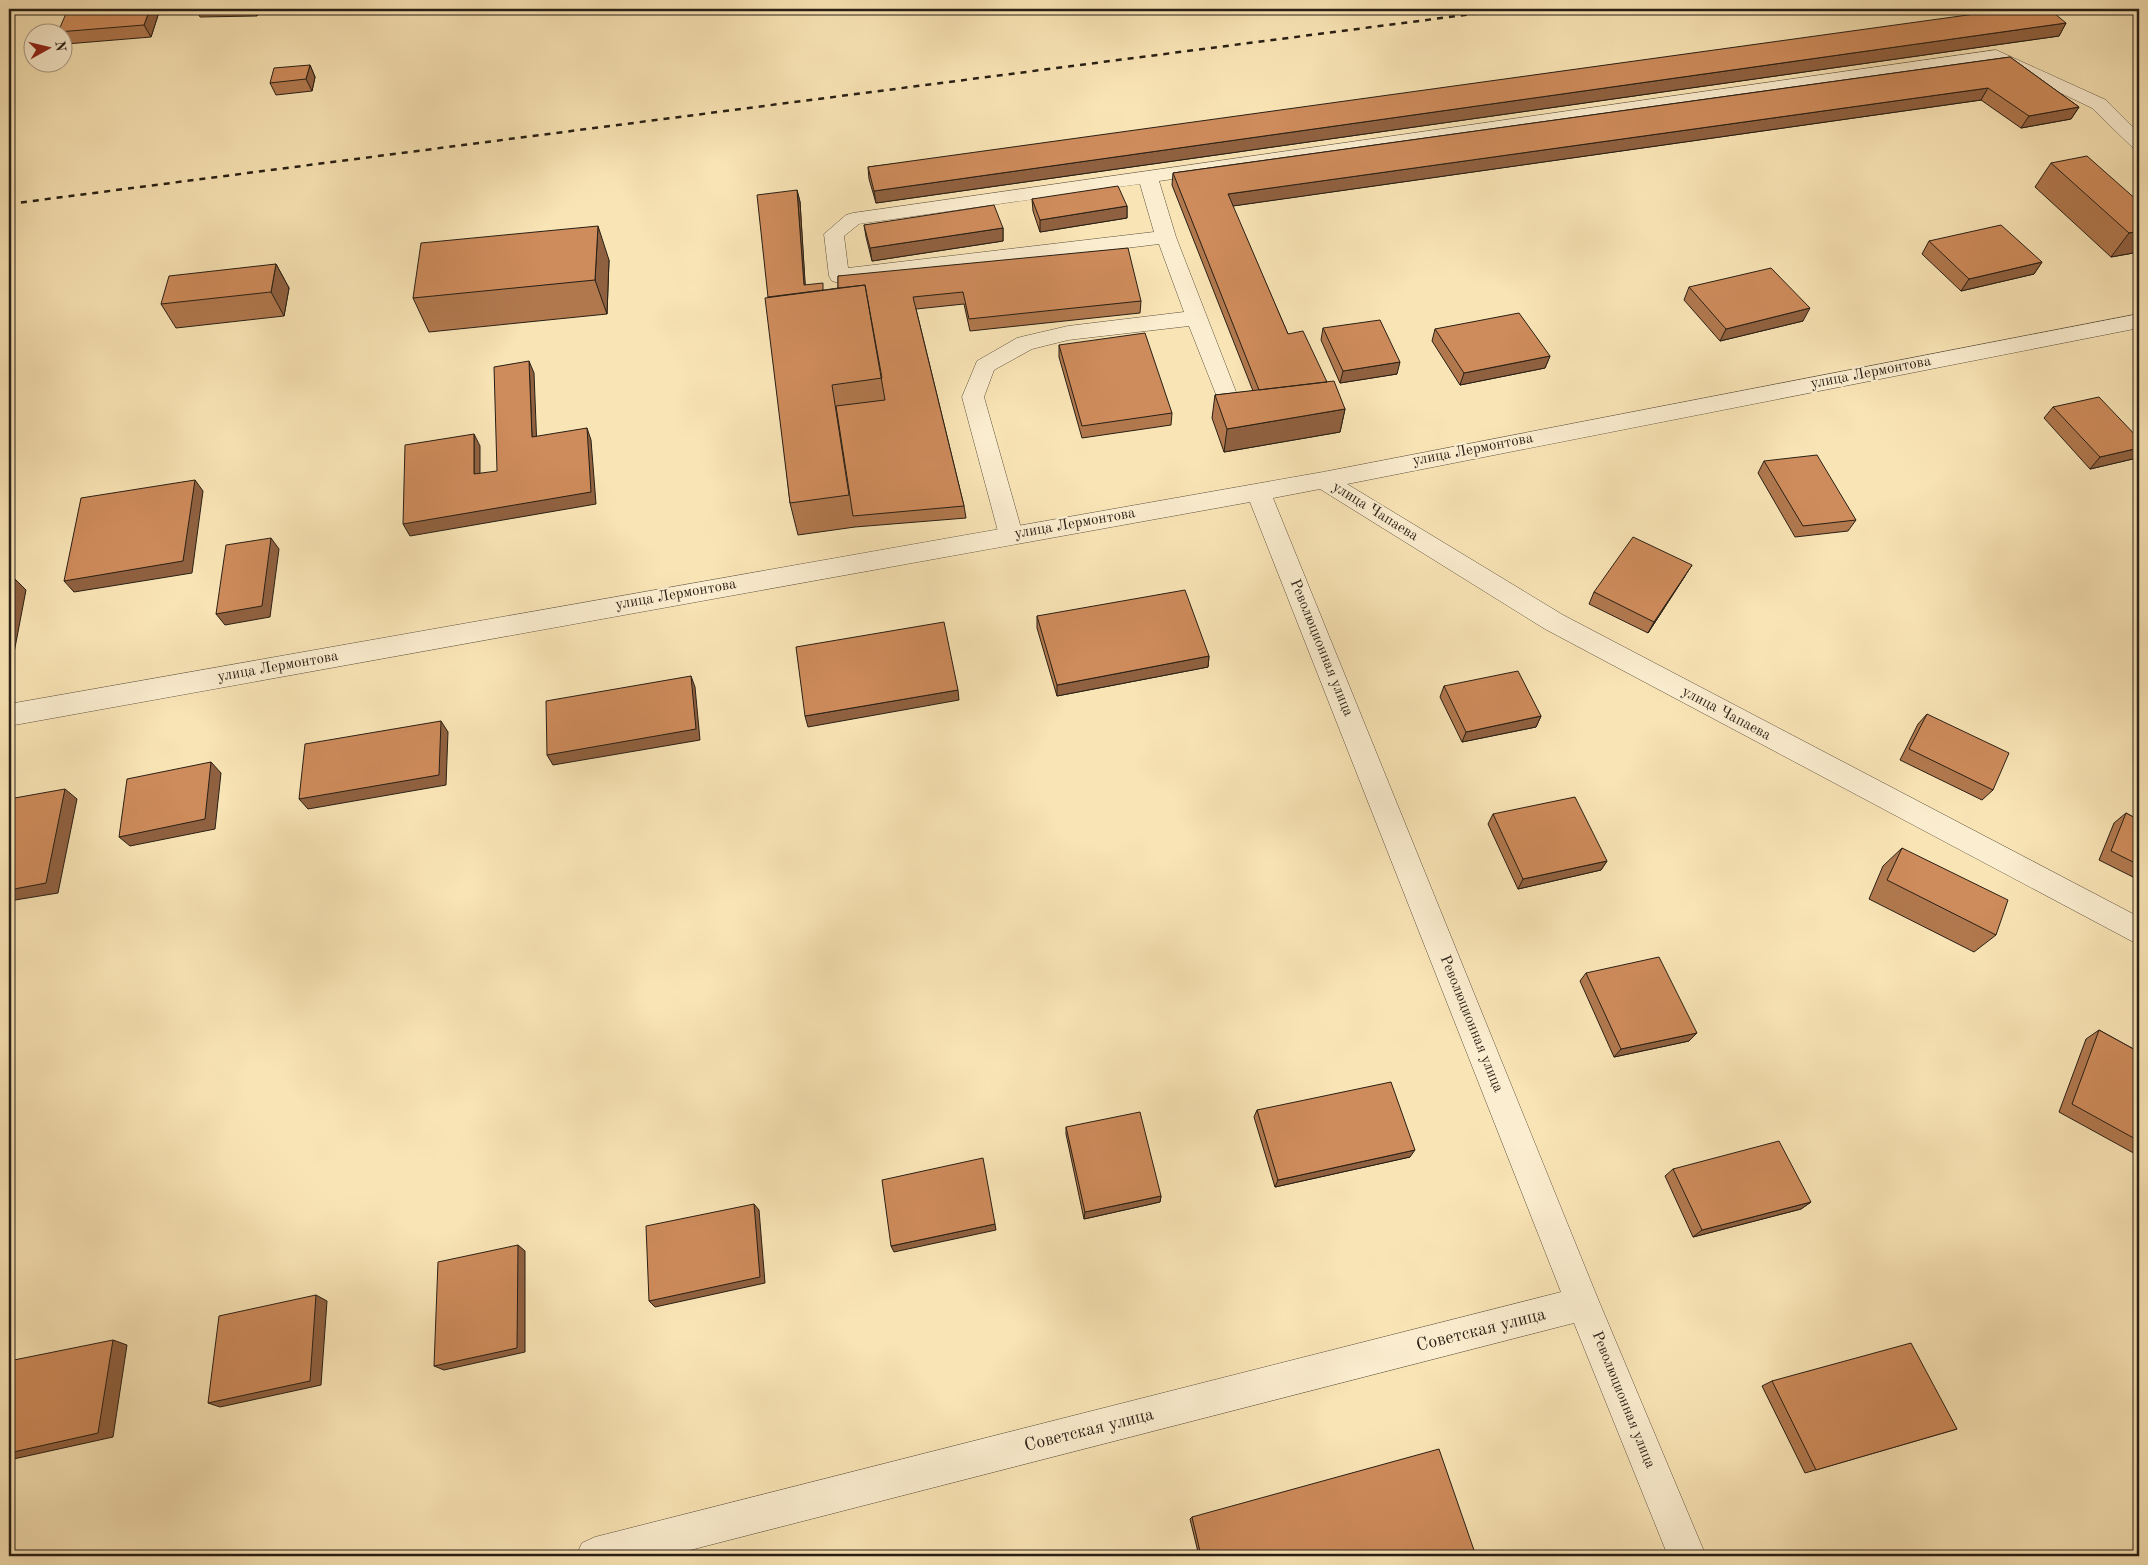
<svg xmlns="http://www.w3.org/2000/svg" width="2148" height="1565" font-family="'Old Standard TT',serif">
<rect width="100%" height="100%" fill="#f9e4b5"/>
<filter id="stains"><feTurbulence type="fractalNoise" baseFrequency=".004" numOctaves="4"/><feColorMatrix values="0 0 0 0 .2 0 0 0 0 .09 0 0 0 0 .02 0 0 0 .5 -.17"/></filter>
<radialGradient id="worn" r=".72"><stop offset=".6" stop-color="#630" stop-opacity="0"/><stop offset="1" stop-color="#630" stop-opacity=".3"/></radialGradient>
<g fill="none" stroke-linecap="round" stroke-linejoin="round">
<defs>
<path id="service" d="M1996 50 2106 100 2139 133V149L2132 147 2092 108 1994 61 1159 181 1176 237 1238 397 1235 402 1227 405 1219 402 1189 326 1068 340 1032 349 994 370 984 397 1023 535 1020 541 1011 544 1002 541 999 535 962 397 977 361 1017 338 1025 336 1068 326 1184 312 1159 244 839 283 832 281 829 276 824 234 846 215 853 213ZM1140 184 1154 232 848 268 844 236 859 224Z"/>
<path id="minor" d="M2139 314V328L1347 484 1563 615 2139 917V945L1545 629 1320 489 1273 498 1598 1299 1706 1556H1668L1574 1323 667 1556H576L582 1543 595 1537 1561 1292 1250 502 9 726V704L1323 472Z"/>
</defs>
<use href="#service" stroke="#5c503d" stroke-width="1"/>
<use href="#minor" stroke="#5c503d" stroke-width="1"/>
<use href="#service" fill="#fbedcf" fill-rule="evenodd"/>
<use href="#minor" fill="#fbedcf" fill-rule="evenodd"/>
<path stroke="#281f15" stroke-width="2.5" stroke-dasharray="6 6" stroke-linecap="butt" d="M9 204 1511 9"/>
</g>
<path fill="#b1784e" stroke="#281f15" d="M160 9 151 37 66 44 62 40V32H58Z
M196 9H261L257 16 200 17Z
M2066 23 2059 36 876 203 869 179 868 167Z
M2010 57 2079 107 2071 119 2021 128 1981 100 1232 206 1288 334 1327 382 1345 409 1340 432 1224 452 1212 418 1215 395 1253 391 1172 185 1173 173Z
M310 65 315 77 312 91 276 95 270 83Z
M2051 163 2139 202V252L2111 257 2035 187Z
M797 190 800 202 805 285 824 290 838 288V276L1141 301 1140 313 970 331 964 304 916 309 964 506 966 518 855 527 798 535 790 503 768 297Z
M1032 199 1127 206V218L1040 232 1033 211Z
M864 225 1003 228V241L872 261 866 237Z
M1929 241 2042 262 2034 274 1961 291 1922 254Z
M609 260 607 314 429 332 413 298Z
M276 264 289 288 284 316 176 328 161 304Z
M1689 287 1803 321 1720 341 1684 300Z
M1323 328 1397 374 1340 383 1321 340Z
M1435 329 1550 356 1545 368 1460 385 1432 341Z
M1059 345 1172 413 1171 425 1082 438 1059 357Z
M2053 407 2139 439V455L2137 458 2090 469 2044 418Z
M1764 461 1856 520 1848 531 1795 537 1758 473Z
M1685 576 1648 633 1589 604 1594 592Z
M1037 616 1209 656 1208 667 1057 696 1037 628Z
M1444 686 1541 716 1536 727 1462 742 1440 697Z
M1927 714 1993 790 1982 800 1900 760 1918 724Z
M2126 813 2139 820V880L2099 860 2114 823Z
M1493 814 1607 861 1601 870 1518 889 1488 824Z
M1902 848 1996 935 1974 952 1869 899 1883 866Z
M1586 973 1689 1041 1614 1057 1580 981Z
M2099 1030 2139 1052V1156L2059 1112 2086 1039Z
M1257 1110 1410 1157 1275 1187 1254 1117Z
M1066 1127 1161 1196 1160 1202 1084 1219 1066 1134Z
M1673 1169 1811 1202 1801 1209 1693 1237 1665 1176Z
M1772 1381 1957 1429 1805 1473 1762 1386Z
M1192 1517 1476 1556H1199L1190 1519Z"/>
<path fill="#906140" stroke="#281f15" d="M150 9H160L151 37 144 25Z
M254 9H261L257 16Z
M2066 23 2059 36 876 203 874 191Z
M310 65 315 77 312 91 306 79Z
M1988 88 1981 100 1226 207 1228 194Z
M2079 107 2071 119 2021 128 2029 116Z
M797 190 800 202 806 297 804 285Z
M1127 206V218L1040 232V220Z
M598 226 609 260 607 314 595 280Z
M1003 228V241L872 261 870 248Z
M2139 231V252L2111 257 2129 233Z
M2042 262 2034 274 1961 291 1969 279Z
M276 264 289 288 284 316 271 292Z
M1810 308 1803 321 1720 341 1726 329Z
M1550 356 1545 368 1460 385 1464 373Z
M529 361 534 373 537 449 532 437Z
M1400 362 1397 374 1340 383 1343 371Z
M1345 409 1340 432 1224 452 1227 429Z
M587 428 591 440 596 504 410 536 403 524Z
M474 434 480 446V486L474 474Z
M2139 448V455L2137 458 2090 469 2100 457Z
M195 480 203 491 192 573 74 592 64 581Z
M271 538 279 549 270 617 225 625 216 614Z
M1692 565 1685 576 1648 633 1654 622Z
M15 579 26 590 13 658 9 659V610Z
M1209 656 1208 667 1057 696V685Z
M691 676 695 687 700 740 553 765 547 755Z
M958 690 959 700 808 727 805 716Z
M1541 716 1536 727 1462 742 1466 732Z
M441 721 448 732 446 785 308 809 299 799Z
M211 762 221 773 215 829 130 846 119 837Z
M65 789 77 799 58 893 9 901V890Z
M1607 861 1601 870 1518 889 1523 879Z
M1697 1033 1689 1041 1614 1057 1621 1049Z
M1415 1150 1410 1157 1275 1187 1278 1180Z
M1161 1196 1160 1202 1084 1219 1085 1212Z
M1811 1202 1801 1209 1693 1237 1702 1230Z
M754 1204 759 1210 765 1283 655 1307 649 1301Z
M995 1224 996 1230 894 1252 891 1246Z
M518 1245 525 1251V1352L444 1370 434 1366Z
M316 1295 327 1301 321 1385 220 1407 208 1403Z
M113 1340 127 1345 113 1437 9 1460V1453Z"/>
<path fill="#ce8b5b" stroke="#281f15" d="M68 9H150L144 25 58 32Z
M2011 9H2049L2066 23 874 191 868 167Z
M2010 57 2079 107 2029 116 1988 88 1228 194 1288 334 1303 331 1327 382 1259 390 1173 173Z
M310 65 306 79 270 83 274 68Z
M2087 156 2139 202V231L2129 233 2051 163Z
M1118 186 1127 206 1040 220 1032 199Z
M797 190 804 285 823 283V290L768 297 757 195Z
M994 205 1003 228 870 248 864 225Z
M2001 225 2042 262 1969 279 1929 241Z
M598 226 595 280 413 298 421 243Z
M1128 248 1141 301 969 319 963 292 913 297 964 506 853 516 836 406 885 400 865 285 838 288V276Z
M276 264 271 292 161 304 169 276Z
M1771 268 1810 308 1726 329 1689 287Z
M865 285 882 378 832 385 849 495 790 503 765 298Z
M1519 313 1550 356 1464 373 1435 329Z
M1380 320 1400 362 1343 371 1323 328Z
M1145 333 1172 413 1082 426 1059 345Z
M529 361 532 437 587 428 591 492 403 524 405 445 474 434V474L497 471 494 367Z
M1334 381 1345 409 1227 429 1215 395Z
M2099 397 2139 439V448L2100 457 2053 407Z
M1817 455 1856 520 1803 526 1764 461Z
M195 480 183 561 64 581 81 498Z
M1633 537 1692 565 1654 622 1594 592Z
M271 538 262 606 216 614 226 545Z
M15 579 9 610V580Z
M1185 590 1209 656 1057 685 1037 616Z
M944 622 958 690 805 716 796 647Z
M1518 671 1541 716 1466 732 1444 686Z
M691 676 696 729 547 755 546 701Z
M1927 714 2009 753 1993 790 1909 749Z
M441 721 439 775 299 799 305 744Z
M211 762 205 819 119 837 127 779Z
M65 789 46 883 9 890V799Z
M1575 797 1607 861 1523 879 1493 814Z
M2126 813 2139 820V865L2111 851Z
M1902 848 2008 900 1996 935 1887 880Z
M1659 957 1697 1033 1621 1049 1586 973Z
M2099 1030 2139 1052V1141L2072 1104Z
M1391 1082 1415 1150 1278 1180 1257 1110Z
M1140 1112 1161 1196 1085 1212 1066 1127Z
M1779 1141 1811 1202 1702 1230 1673 1169Z
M983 1158 995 1224 891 1246 882 1180Z
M754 1204 760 1277 649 1301 646 1226Z
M518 1245 517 1348 434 1366 438 1262Z
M316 1295 310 1381 208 1403 219 1316Z
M113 1340 98 1433 9 1453V1361Z
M1911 1343 1957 1429 1816 1470 1772 1381Z
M1439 1449 1476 1556H1201L1192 1517Z"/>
<g text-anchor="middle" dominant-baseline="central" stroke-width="4.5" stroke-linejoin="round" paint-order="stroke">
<g font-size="15" fill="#281f15" stroke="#fbedcf">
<text transform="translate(1871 373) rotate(-11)">улица Лермонтова</text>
<text transform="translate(1473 450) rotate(-11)">улица Лермонтова</text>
<text transform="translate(1375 512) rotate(32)">улица Чапаева</text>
<text transform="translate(1075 524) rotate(-10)">улица Лермонтова</text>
<text transform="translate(676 595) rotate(-10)">улица Лермонтова</text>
<text transform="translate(1321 648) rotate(68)">Революционная улица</text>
<text transform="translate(278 667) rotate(-10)">улица Лермонтова</text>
<text transform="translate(1726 714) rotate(28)">улица Чапаева</text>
<text transform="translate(1471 1024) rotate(68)">Революционная улица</text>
<text transform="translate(1623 1400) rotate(68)">Революционная улица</text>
</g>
<g font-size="18" fill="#281f15" stroke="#fbedcf">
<text transform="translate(1481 1330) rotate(-14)">Советская улица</text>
<text transform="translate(1089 1430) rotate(-14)">Советская улица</text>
</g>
</g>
<rect width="2148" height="1565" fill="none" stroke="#f9e4b5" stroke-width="30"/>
<rect x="10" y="10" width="2128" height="1545" fill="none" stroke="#281f15" stroke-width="2.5"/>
<rect x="15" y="15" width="2118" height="1535" fill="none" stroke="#281f15"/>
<g transform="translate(48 48) rotate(82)"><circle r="24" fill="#fbedcf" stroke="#a79b85"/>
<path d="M0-4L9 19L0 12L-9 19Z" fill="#8f2418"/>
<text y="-8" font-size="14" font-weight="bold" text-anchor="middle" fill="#281f15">N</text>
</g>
<rect width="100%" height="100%" filter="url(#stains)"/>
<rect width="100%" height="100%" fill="url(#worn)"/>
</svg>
